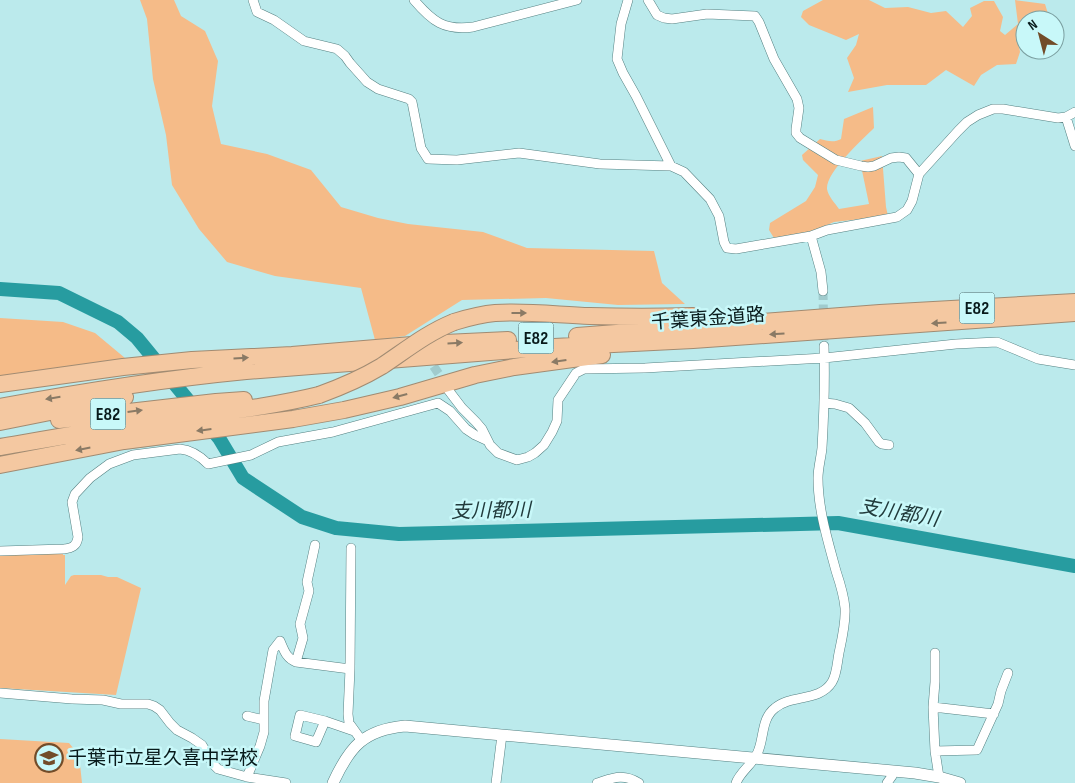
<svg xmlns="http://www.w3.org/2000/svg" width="1075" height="783" font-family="'Sofia Sans Condensed','Noto Sans JP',sans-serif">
<rect width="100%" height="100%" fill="#bbeaec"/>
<path fill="#f5bb88" d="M140 0H174L181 16 205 31 218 61 212 106 221 144 267 154 311 170 341 207 378 218 408 224 483 232 527 248 654 251 662 283 685 304 618 305 546 298 462 300 405 336 375 340 361 288 275 276 227 262 199 229 172 185 166 135 153 79 147 19Z
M823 0H869L885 8 908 7 931 13 946 11 963 27 972 16 970 8 984 1H994L1003 17 1000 31 1005 35 1018 24 1015 0 1045 4 1049 17 1041 20H1025V30L1018 40 1020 52 1016 64 997 65 981 75 974 86 946 70 926 85H887L848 92 854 78 847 58 856 45 859 34 846 40 809 25 801 17 803 11Z
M873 107 874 128C862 140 826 172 827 189 828 196 835 203 839 209L869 204 860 161 882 156 886 207 888 216 834 222 811 232 774 238 769 230 770 223 806 201 815 187 818 175 803 160 802 155 820 139C827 141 834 143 841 139L844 119Z
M0 318 63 322 95 333 125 358 0 379Z
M0 551H63V555H65V585L71 576 74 575H101L108 577H117L141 588 116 695 0 688Z
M0 739 69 743 79 755 82 783H0Z"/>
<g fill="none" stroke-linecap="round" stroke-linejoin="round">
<path stroke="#279ca0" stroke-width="14" d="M0 289 59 293 118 322 137 338 219 438 243 478 302 517 336 528 399 534 838 523 1075 566"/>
<path stroke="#a0cbcd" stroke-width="9" stroke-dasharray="9 4.5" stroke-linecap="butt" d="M823 291 824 346
M426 355 447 386"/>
<defs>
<path id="minor" d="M253 0 257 12 274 20 304 41 337 49 345 56 350 63 367 82 378 89 409 99 412 102 421 148 428 159 457 160 519 153 600 164 671 166 684 172 710 199 719 216 724 242 727 248 736 249 811 236 827 230 897 217 907 210 912 201 919 174 958 131 967 122 978 115 993 109H1003L1058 118 1066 117 1075 112
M414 0C432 21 444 31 473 27L577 0
M628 0 621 24 617 59 623 73 636 96 671 166
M648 0 657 15 664 18 672 19 707 14 755 16 759 22 774 59 797 99 799 108 796 129V133L800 138 836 160 861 166 868 167 874 166 891 158 899 157 906 158 919 174
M1066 117 1075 146
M811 236 821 272 823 291
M449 391 462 408 476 422 482 429 490 445 498 453 517 460 528 457 535 453 544 445 552 432 557 421 558 400 576 373 584 369 645 368 824 358 956 344 997 342 1038 359 1075 365
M824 403 835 404 849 408 865 423 879 442 882 444 889 445
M351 548 350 669 348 714 349 723 362 741
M0 551 64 549C72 548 77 546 78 537L72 502 75 494 90 478 109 464 133 455 180 449C192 450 200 456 208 464L251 455 278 442 333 432 438 403 450 411 466 429 475 435 488 441
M935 653V682L933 707 935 751 939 777
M296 662 303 638 300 624 309 591 307 582 315 545
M0 693 72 699 103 700 121 704H148L154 706 160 710 170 723 177 730 192 738 202 745 214 765 218 769 247 777 286 783
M933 707 994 714
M247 716 264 720
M325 721 316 742 295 736 300 715 325 721 354 731
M935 751 977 750 998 704 1001 691 1008 673
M247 777 260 746 264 732V701L273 650 280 641C284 650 286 658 296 662L350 669
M496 783 502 735
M597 783C613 778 623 773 639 783
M736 783C741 770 755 763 759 749 764 735 762 718 775 708 791 694 820 702 832 682 837 674 837 663 839 653 842 639 846 622 845 608 844 595 840 583 836 571 828 541 818 510 818 478 818 468 821 458 822 448 824 414 825 380 824 346
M887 783 892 776 893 771"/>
<path id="tertiary" d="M333 783C350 746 364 730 405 726L915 773 939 777 960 783"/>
<path id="motorway" d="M454 322C467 318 481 314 495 313 527 311 559 315 590 316 625 317 659 317 693 316
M577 336 880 313 1075 302
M0 384 123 367 192 360 292 355 424 344 508 340
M0 407C81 392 163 379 246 371L554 347 693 340 1075 313
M59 420 216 402 244 400
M0 422 125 397
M0 447C53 438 105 429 158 421 212 413 266 408 319 395
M0 465 124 441 293 419 344 410 400 397 475 375 514 367 602 355"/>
</defs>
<use href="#minor" stroke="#558182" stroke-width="10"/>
<use href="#tertiary" stroke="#558182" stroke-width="12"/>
<use href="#motorway" stroke="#a18b72" stroke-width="18"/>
<use href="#minor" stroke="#fff" stroke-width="9"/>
<use href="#tertiary" stroke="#fff" stroke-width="11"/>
<use href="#motorway" stroke="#f4c8a1" stroke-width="16"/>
<defs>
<path id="motorway-bridge" d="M319 395C341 387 362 378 382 366 406 350 427 333 454 322"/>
</defs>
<use href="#motorway-bridge" stroke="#a18b72" stroke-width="18" stroke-linecap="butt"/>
<use href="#motorway-bridge" stroke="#f4c8a1" stroke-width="16"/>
</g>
<defs><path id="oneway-solid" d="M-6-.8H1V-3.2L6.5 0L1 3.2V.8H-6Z" transform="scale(1.25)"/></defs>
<g fill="#8a7a65">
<use href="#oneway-solid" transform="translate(519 313)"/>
<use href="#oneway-solid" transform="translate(939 323) rotate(176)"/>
<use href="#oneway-solid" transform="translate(777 334) rotate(176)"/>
<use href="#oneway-solid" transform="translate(455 343) rotate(-3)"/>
<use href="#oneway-solid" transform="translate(241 358) rotate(-3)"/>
<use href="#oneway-solid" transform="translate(559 361) rotate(172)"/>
<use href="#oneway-solid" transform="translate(400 396) rotate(165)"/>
<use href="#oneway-solid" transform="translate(53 398) rotate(171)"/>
<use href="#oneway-solid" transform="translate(135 411) rotate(-7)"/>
<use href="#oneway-solid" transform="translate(204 430) rotate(173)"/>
<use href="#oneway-solid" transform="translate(83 449) rotate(169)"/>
</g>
<defs>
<symbol id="school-ring" viewBox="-11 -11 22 22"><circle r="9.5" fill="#c8f8f9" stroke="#724c29" stroke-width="1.5"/><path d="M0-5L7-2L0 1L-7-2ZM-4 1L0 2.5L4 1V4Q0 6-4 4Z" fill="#724c29"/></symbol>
</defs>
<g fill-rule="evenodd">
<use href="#school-ring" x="33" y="742" width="32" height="32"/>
</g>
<g text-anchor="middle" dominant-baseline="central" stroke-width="5" stroke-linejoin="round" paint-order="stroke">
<g fill="#c8f8f9" stroke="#425d5e" stroke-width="1">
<rect x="959.5" y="292.5" width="35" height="31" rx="4"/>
<rect x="518.5" y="322.5" width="35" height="31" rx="4"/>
<rect x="90.5" y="398.5" width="35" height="31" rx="4"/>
</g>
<g font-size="18" font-weight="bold" fill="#081a1b">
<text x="977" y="308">E82</text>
<text x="536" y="338">E82</text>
<text x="108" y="414">E82</text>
</g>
<g font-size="19" fill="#081a1b" stroke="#c8f8f9">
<text transform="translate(708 319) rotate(-4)">千葉東金道路</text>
</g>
<g font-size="19" fill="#081a1b" stroke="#c8f8f9" text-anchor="start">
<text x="68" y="758">千葉市立星久喜中学校</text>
</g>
<g font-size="20" font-style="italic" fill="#223b3c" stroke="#c8f8f9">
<text transform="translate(491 511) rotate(-1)">支川都川</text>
<text transform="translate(899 513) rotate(10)">支川都川</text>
</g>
</g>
<g transform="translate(1040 35) rotate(324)"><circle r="24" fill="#c8f8f9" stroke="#7b9fa0"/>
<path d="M0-4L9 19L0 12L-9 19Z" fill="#724c29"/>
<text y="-8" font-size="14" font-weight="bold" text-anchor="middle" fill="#081a1b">N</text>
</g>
</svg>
